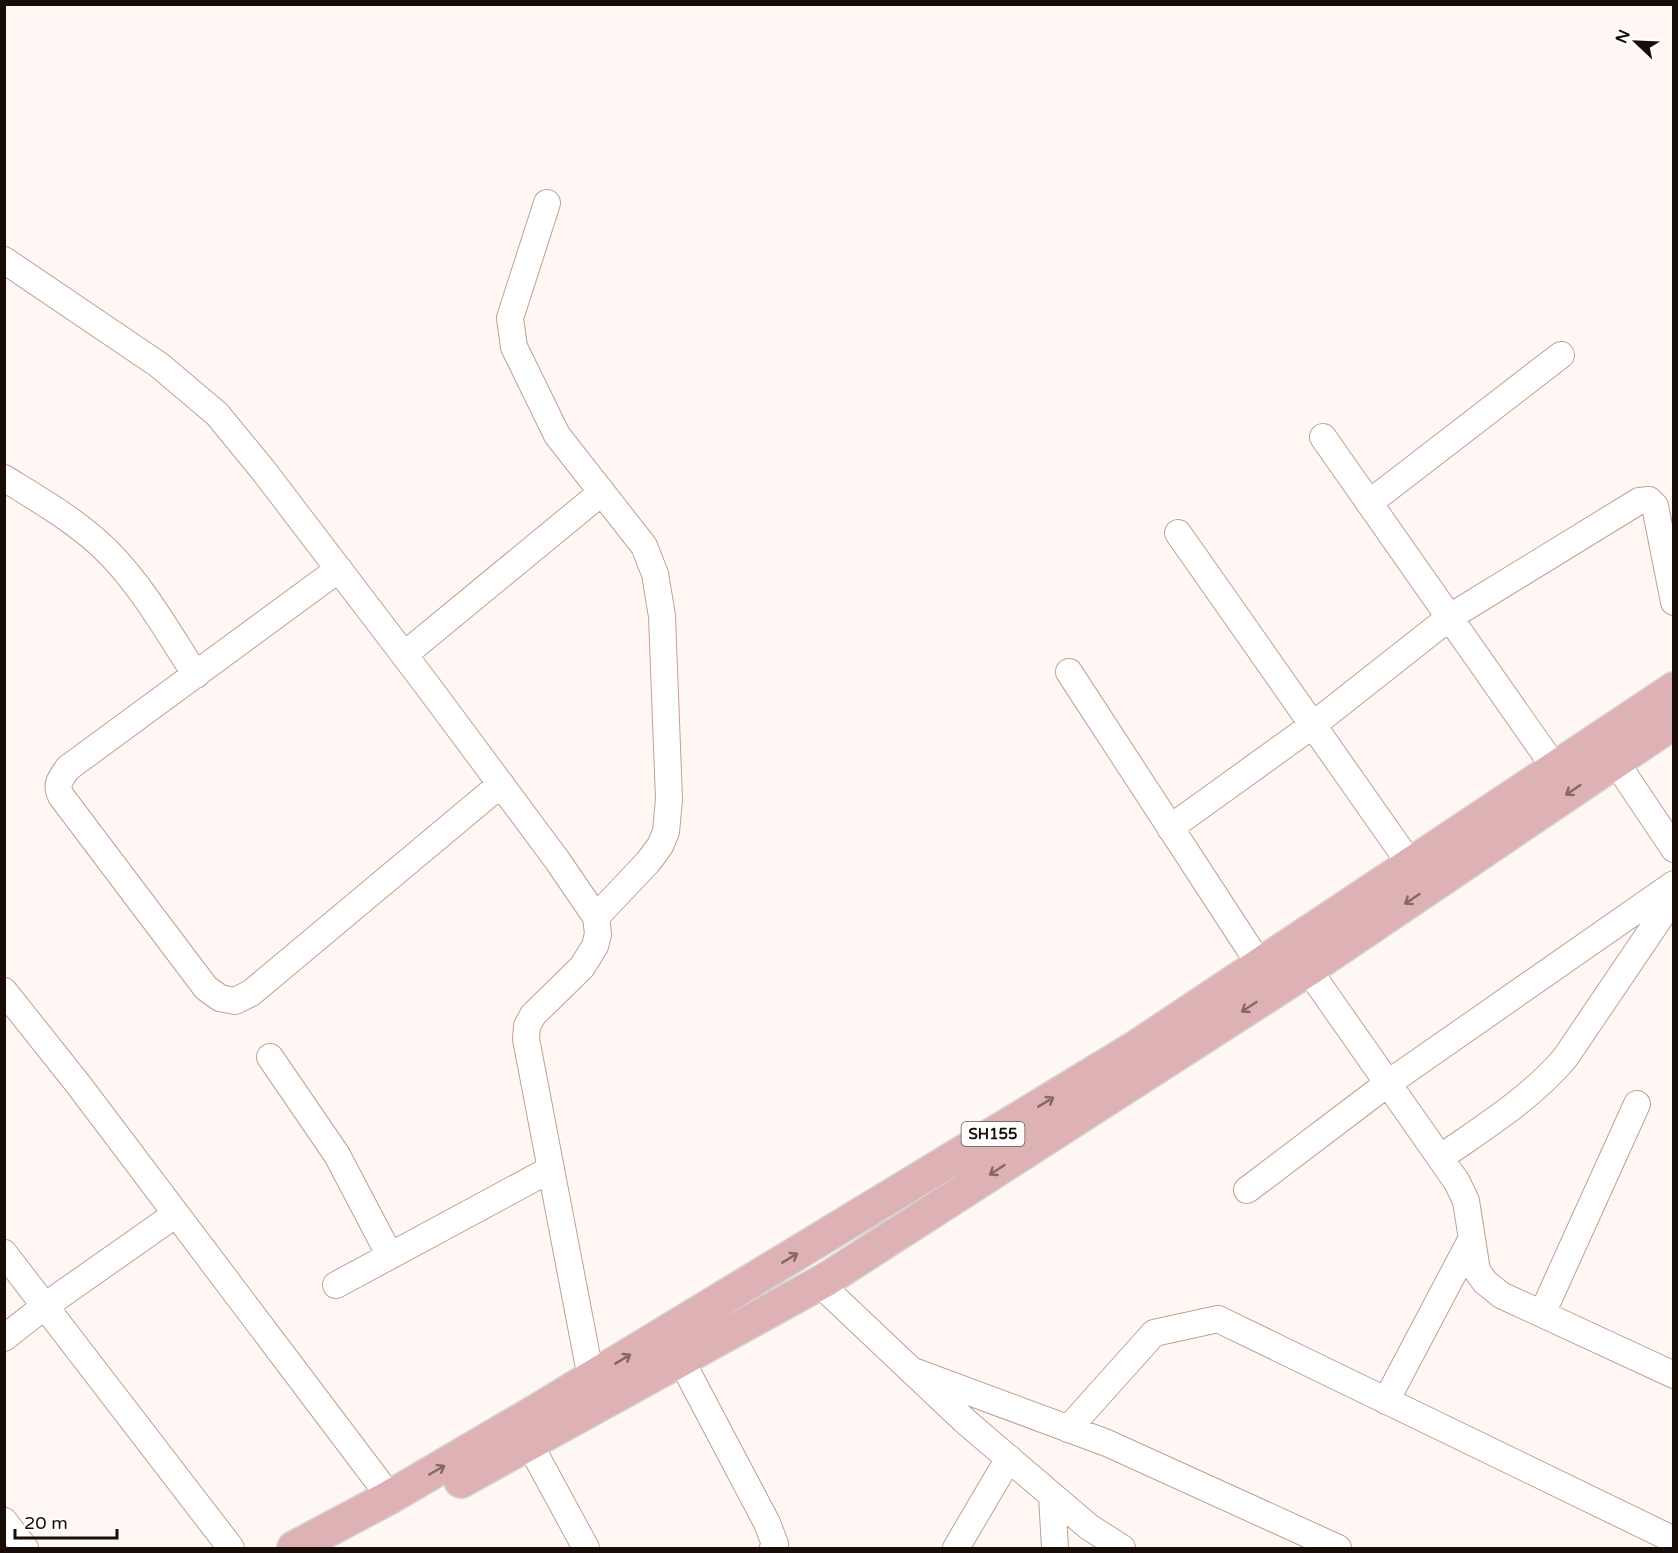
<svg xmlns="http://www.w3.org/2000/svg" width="1678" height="1553" font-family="'Varela Round',sans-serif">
<rect width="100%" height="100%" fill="#fef7f3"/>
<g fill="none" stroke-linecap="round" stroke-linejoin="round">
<defs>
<path id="minor" d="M547 203 510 318 514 347 557 435 644 546 655 574 662 616 669 799 666 832 660 846 648 862 596 917
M4 260 159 365 217 414 263 470 427 685 557 860 596 917 598 934 595 946 582 967 533 1015 527 1026 526 1039 591 1378
M1323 437 1555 768
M4 478C41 501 80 523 110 554 144 589 169 634 196 675
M1369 503 1561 355
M1178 533 1411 865
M339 569 68 768C61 778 55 784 61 796L206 988 220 998 235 1001 251 993 501 784
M404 655 602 492
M1069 672 1260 965
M1615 761 1674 849
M1170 828 1313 725 1450 617 1639 501 1649 500 1655 506 1674 602
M1298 955 1457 1182 1466 1201 1477 1271 1485 1282 1501 1295 1674 1375
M4 991 78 1084 390 1497
M270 1057 337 1155 390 1256
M1440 1158C1484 1127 1530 1099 1565 1058L1674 897
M1247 1190 1387 1084 1674 884
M4 1253 231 1548
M820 1284 965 1421 1089 1527 1122 1548
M336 1285 551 1169
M1542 1314 1637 1104
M4 1338 45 1306 176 1214
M681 1360 767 1523 775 1544 773 1548
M913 1371 1107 1443 1338 1548
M1386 1401 1472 1238
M1068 1429 1154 1333 1218 1319 1674 1540
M529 1443 586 1548
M1052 1496 1055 1548
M4 1521 25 1548
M956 1548 1009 1458"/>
<path id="primary" d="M461 1481 827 1279 1307 970 1674 722
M294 1548 390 1497 540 1409 1135 1048 1674 689"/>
</defs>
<use href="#minor" stroke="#c1a18f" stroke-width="28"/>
<use href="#primary" stroke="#d5d3d2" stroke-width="36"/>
<use href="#minor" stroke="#fff" stroke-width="26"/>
<use href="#primary" stroke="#deb2b5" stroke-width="33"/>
</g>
<defs><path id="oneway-shaft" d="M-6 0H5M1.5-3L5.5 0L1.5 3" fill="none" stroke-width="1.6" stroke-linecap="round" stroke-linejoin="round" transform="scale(1.5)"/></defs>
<g stroke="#846766">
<use href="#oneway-shaft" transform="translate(1573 790) rotate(146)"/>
<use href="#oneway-shaft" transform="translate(1412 899) rotate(146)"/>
<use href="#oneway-shaft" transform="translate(1249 1007) rotate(147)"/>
<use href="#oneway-shaft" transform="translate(1046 1102) rotate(-31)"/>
<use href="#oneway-shaft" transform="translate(997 1170) rotate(147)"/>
<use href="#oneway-shaft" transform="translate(790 1258) rotate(-31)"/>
<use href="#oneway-shaft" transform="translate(623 1359) rotate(-31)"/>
<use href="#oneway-shaft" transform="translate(437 1470) rotate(-30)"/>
</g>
<g text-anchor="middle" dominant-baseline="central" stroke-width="6" stroke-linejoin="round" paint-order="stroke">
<rect fill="#fff" stroke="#5d5551" stroke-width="1.5" x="961.5" y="1122" width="63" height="24" rx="4.5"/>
<g font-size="15" font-weight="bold" fill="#170c06">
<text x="993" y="1134">SH155</text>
</g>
</g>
<rect width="1678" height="1553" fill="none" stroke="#170c06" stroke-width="12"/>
<g transform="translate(1636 42) rotate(293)" stroke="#ffffff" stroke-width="4.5" paint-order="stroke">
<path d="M0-4.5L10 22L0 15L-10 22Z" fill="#170c06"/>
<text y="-9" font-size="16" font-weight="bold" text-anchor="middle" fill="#170c06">N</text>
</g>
<path d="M15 1529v9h102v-9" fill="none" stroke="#170c06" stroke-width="3"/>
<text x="24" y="1529" font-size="18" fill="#170c06" stroke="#ffffff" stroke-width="4.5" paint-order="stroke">20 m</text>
</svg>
